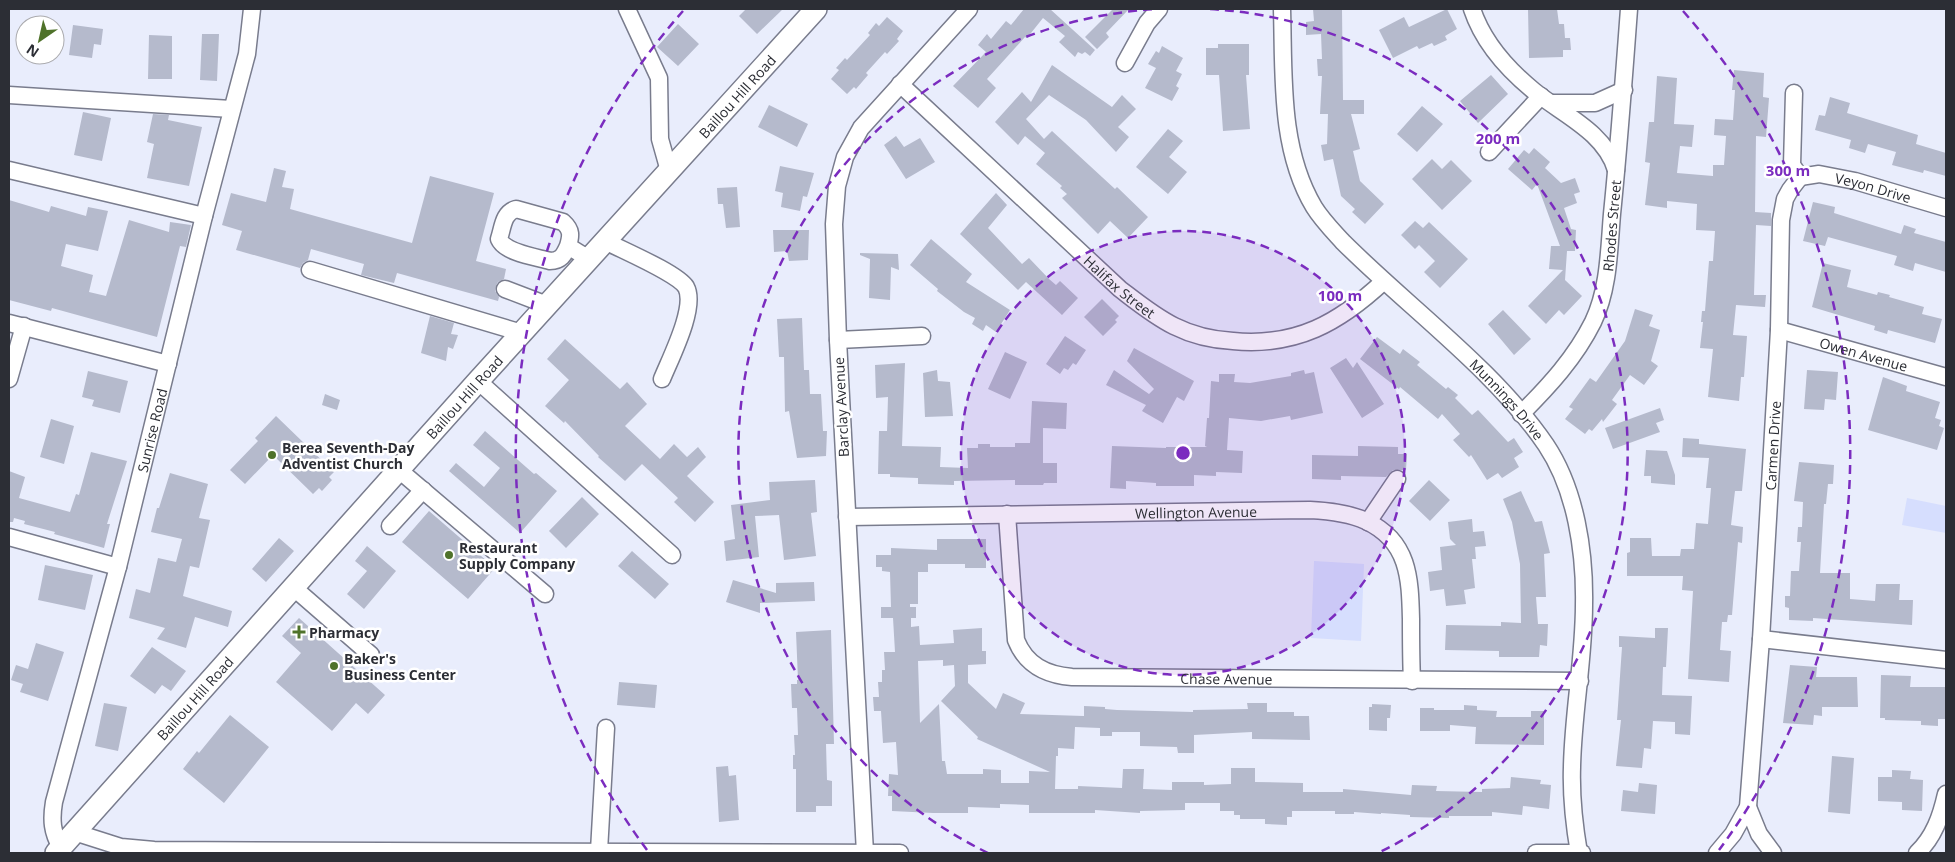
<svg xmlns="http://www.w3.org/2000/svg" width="1955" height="862" font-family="'Open Sans',sans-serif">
<rect width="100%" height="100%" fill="#e9edfc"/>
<path fill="#d6defe" d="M1907 498 1946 506V533L1902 525Z
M1314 561 1364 564 1361 641 1311 638Z"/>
<path fill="#b5bacc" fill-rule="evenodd" d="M746 9H783L757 34 739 16Z
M1024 9H1050L1095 50 1090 56 1085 52 1082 54 1078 52 1075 57 1059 42 1065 36 1043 18 1027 38 1025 37 987 79 996 88 978 108 953 86 986 52 978 45 987 34 991 39 1006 21 1011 25Z
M1113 9H1129L1106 33 1109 37 1097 49 1085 37Z
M1313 9H1342L1343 100H1364V114H1351L1360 149 1353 151 1360 181 1384 204 1365 224 1352 212 1355 209 1341 196 1333 159 1324 161 1321 145 1327 144 1328 114H1320L1322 76H1318L1317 59H1322L1321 34 1306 35V22L1314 21Z
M1447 9 1457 29 1445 36 1447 40 1434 46 1432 43 1419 49 1417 46 1393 58 1379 30 1404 17 1409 27Z
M1528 9H1557L1559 24H1564L1565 38H1570L1571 50H1563V57L1529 58Z
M887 17 903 31 897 39 899 41 887 54 885 52 866 73 868 75 856 89 854 87 847 94 831 79 839 70 836 68 845 58 847 60 870 35 868 33 876 23 879 26Z
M678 24 699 44 678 66 657 47Z
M73 25 103 29 101 45 94 44 92 58 69 55Z
M202 34H219L217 81 200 80Z
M149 35 172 36V79H148Z
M1218 44H1249V75H1246L1250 129 1223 131 1219 75H1206V48H1218Z
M1162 46 1183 58 1176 71 1182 74 1176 86 1179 88 1172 101 1145 88 1156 68 1148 64 1156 51 1159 53Z
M1052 65 1112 107 1122 95 1136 109 1118 127 1129 137 1116 152 1086 120 1049 95 1026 119 1044 139 1052 131 1115 189 1117 187 1148 217 1128 238 1110 221 1098 234 1062 198 1067 194 1060 188 1062 186 1036 164 1045 153 1025 136 1018 145 995 122 1022 92 1031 102Z
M1734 70 1764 73 1763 97 1769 98 1766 137 1756 136 1755 212 1771 213V226L1756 225 1754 295H1766L1765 307 1736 305 1733 335 1747 336 1744 377H1741L1739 401 1708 397 1713 349 1700 348 1703 322H1701L1702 311H1705L1709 261H1713L1715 231 1696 230 1697 204 1667 201V208L1645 205 1650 163 1645 162 1649 122H1654L1657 76 1677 78 1674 124 1694 125 1692 147 1680 146 1677 173 1713 176V165H1724L1726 136 1714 135 1715 119 1733 120 1735 90H1732Z
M1491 75 1508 94 1478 123 1460 101Z
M1830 97 1850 103 1847 113 1918 135 1916 144 1946 153V176L1924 170 1923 173 1892 165 1896 152 1868 144 1865 153 1849 148 1851 140 1815 130 1819 115 1825 116Z
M769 105 808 124 797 147 758 127Z
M1422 106 1443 124 1417 152 1397 134Z
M83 112 111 118 102 161 74 155Z
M153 114 169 115 168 120 202 127 189 186 147 178 154 144 147 142Z
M1168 129 1183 141 1169 157 1187 172 1168 194 1136 167Z
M896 136 904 147 920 138 935 162 906 179 884 145Z
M1534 148 1550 162 1545 168 1561 183 1575 178 1580 192 1574 194 1577 203 1564 208 1571 229 1576 230 1575 251H1567L1565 280 1582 296 1564 315 1559 310 1546 324 1528 306 1563 270 1549 269 1551 246H1560L1537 184 1532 190 1508 169 1524 150 1529 154Z
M1432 159 1442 169 1451 160 1472 181 1442 210 1412 179Z
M780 166 814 173 807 197 803 196 800 211 781 207 783 193 775 191Z
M274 168 286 171 282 187 294 189 290 209 412 243 430 176 494 193 476 261 506 269 504 279 498 282 496 286 495 291 499 297 498 301 397 273 394 283 361 275 364 264 311 249 308 260 303 263 300 268 236 250 242 231 222 225 231 193 266 202Z
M737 187 740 227 726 228 723 204H718L717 188Z
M996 193 1007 205 988 228 1022 264 1029 258 1049 279 1056 285 1060 281 1078 298 1062 315 1026 282 1018 290 960 234Z
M9 200 49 212 51 206 86 216 88 207 108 211 98 251 66 244 61 266 93 275 89 292 106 296 129 220 169 232 170 222 191 225 186 247 180 246 157 337 52 308 51 311 9 300Z
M1813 202 1835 207 1834 213 1901 234 1904 225 1916 229 1914 233 1946 242V272L1915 263 1913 271 1894 265 1897 256 1828 237 1825 246 1803 241Z
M1415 221 1423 228 1429 222 1468 259 1440 288 1424 272 1435 261 1419 245 1415 249 1401 235Z
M773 230H809L808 260 789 261 787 251 774 252Z
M931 239 972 274 966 282 1010 310 996 332 986 325 983 331 972 324 975 318 964 312 937 291 938 289 910 265Z
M860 253 898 254 899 270 891 267 890 300 869 298 870 259 860 255Z
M1823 263 1851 270 1847 287 1877 295 1878 292 1890 295 1889 297 1924 307 1922 314 1942 319 1935 343 1888 330 1887 334 1874 330 1875 326 1812 307Z
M1102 299 1119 316 1115 320 1117 322 1103 336 1084 317Z
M1635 309 1653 315 1649 326 1660 330 1651 361 1658 366 1644 385 1630 375 1612 400 1617 404 1603 422 1602 419 1592 431 1589 429 1585 434 1565 419 1573 409 1569 407 1590 378 1596 382 1625 341Z
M1503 310 1531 339 1514 355 1488 324Z
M430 316 454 323 451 334 458 335 453 349 448 347 446 361 421 353Z
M802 318 804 370H809L810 394H821L823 431H827L826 456 797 458 789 411 785 412 784 357H779L777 319Z
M1065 336 1086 350 1076 365 1073 363 1068 370 1064 368 1060 374 1046 364Z
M1377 337 1400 354 1403 349 1420 362 1417 365 1446 389 1448 387 1458 395 1455 398 1472 415 1478 410 1508 442 1514 438 1523 452 1514 458 1519 467 1502 478 1498 473 1487 480 1471 455 1469 457 1453 440 1460 434 1442 414 1438 419 1400 387 1399 389 1360 359Z
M565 339 620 389 627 382 647 404 625 426 660 459 674 444 687 457 698 447 706 457 687 476 714 502 695 522 674 502 678 498 642 464 625 481 598 457 599 456 565 421 564 423 545 406 569 380 547 359Z
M1134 348 1194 381 1184 401 1177 397 1163 423 1142 411 1146 405 1106 385 1114 370 1149 394 1154 389 1127 361Z
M1005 352 1027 362 1010 399 988 389Z
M1346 358 1353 368 1357 362 1384 404 1362 418 1330 368Z
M905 363 902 446 941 447 940 467 968 468 967 448H978V444H990V447H1015V443H1030L1032 401 1067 403 1066 429 1043 428V463H1057V483H1044L1043 485H1015V480L954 481V485L918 484V478L890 477V474H878L879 431H887L888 397 876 398 875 365Z
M937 370 938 381 950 382 953 416 925 417 923 373Z
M1304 370 1305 374 1314 372 1323 413 1291 420 1290 416 1261 421 1229 418 1227 450 1243 451 1242 473 1216 472V476L1194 475V486H1156V483L1126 481V489L1110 488 1112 446 1166 448V447H1207L1205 446 1207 418H1209L1211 381 1219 382V374H1235L1234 382 1250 383 1291 376V373Z
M1807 370 1838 372 1836 400 1825 399 1824 410 1804 409Z
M88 371 128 381 120 413 92 406 94 400 82 397Z
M1883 377 1907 386 1906 391 1940 402 1935 418 1941 420 1939 426 1944 428 1937 450 1868 430Z
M325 394 340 400 337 410 322 405Z
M1660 408 1664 420 1656 423 1660 432 1613 449 1605 428Z
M276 416 334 472 329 477 332 480 322 491 319 488 313 494 273 455 245 484 230 470 258 441 255 438Z
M51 419 74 426 64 464 40 457Z
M485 431 534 474 536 473 557 491 520 533 449 471 456 463 484 487 500 468 473 445Z
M1683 438 1699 439V444L1746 449 1742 491H1735L1731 525 1743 527 1742 543 1738 542 1732 615H1728L1727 622H1722L1720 650 1731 651 1729 682 1688 679 1693 591 1682 590 1683 576H1627V553L1630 552V538H1651L1652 556H1680L1681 549H1694L1696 523 1708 524 1711 488H1706L1709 458 1682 457Z
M1358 446 1398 447V454H1407L1406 470H1393L1386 477 1341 476V480L1312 479V455L1358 456Z
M1646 450 1667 451 1675 475V485L1651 483V476H1644Z
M91 452 127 461 107 524H110L104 548 54 534 55 532 24 524 25 521 14 518 13 522H9V471L25 477 19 498 70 512 76 494 79 495Z
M1799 462 1834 465 1833 484H1828L1826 504H1824L1820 573H1850V599L1875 601 1876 584H1900L1899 600H1913L1912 625 1813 618V621L1789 620V608L1785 607V596H1790L1791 571H1799L1801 542H1797L1798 527H1802L1803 502 1794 501Z
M170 473 208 484 199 518 210 520 199 568 190 566 183 596 232 611 228 627 195 617 186 648 157 639 165 628 129 618 136 589 150 593 158 558 176 562 182 539 151 532 157 508H159Z
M815 480 817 512 811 513 816 556 784 560 779 515 755 516 759 557 726 561 724 541 735 539 731 505 770 500 769 482Z
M1429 480 1450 500 1430 521 1409 501Z
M1521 491 1535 522 1542 521 1550 553 1544 554 1546 597H1536L1538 624H1548L1547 646 1540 645 1539 657H1499V651L1445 650 1446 625 1501 626V622L1521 623 1520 564 1512 522 1503 499Z
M582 497 599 514 566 548 549 531Z
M429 511 495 568 468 599 402 542Z
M1472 519 1473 532 1484 531 1486 546 1475 547 1476 559H1472L1475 588 1464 590 1466 604 1446 606 1444 589 1430 591 1428 572 1442 570 1440 547 1456 545 1450 539 1448 522Z
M279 538 294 551 266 582 252 569Z
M937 539H986V568H965V564H928V572H918V604H910V607H916V618H911V627L919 626 920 645 954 643 953 630 982 628V651H986V664L968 665V683L996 709 1003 693 1025 703 1020 714 1084 716V706L1105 707V709L1117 710 1193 712V710L1248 709 1247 703H1267V712H1294V716H1309L1310 740 1252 739V732L1194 735V753H1178L1177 747 1140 746V732H1112V736H1100V728L1075 727 1074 749 1058 748V756H1056L1055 789H1078V786L1122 788 1123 769H1144L1143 789 1172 790V782H1204V785L1231 784V768H1255V782L1303 783V792H1343V789L1411 795 1412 785 1437 786 1436 791 1482 792V789L1510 788 1511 777 1541 780 1540 784 1551 785 1549 809 1523 806 1522 815 1492 812V816H1449V818L1410 817V815L1381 813V814L1354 812V814H1335V811H1292V817H1287V825L1265 824V819H1240V815H1234V811H1220V803H1185V810L1140 811V813L1095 810V813H1029V805L1000 804V808L968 807V813H933L892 811V796H888L889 774 898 775 896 742 883 743 881 711H874L873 697H879L878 682H882V670H885L884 652H895L893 618H881V607H891L890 572 882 571V567H876V555H891V548L937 550ZM943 660V666L954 665 955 686 941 701 978 737 977 739 1050 772 1029 771V783H1001V770L983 769V774H947L945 761H942L939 704 920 723 918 661Z
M367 546 396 571 364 609 347 594 367 571 355 561Z
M632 551 669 584 655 599 618 566Z
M45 565 93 575 85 610 38 600Z
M733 580 776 593V583L814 582 815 601 760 603V613L726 602Z
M299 618 385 695 368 714 356 703 332 731 276 682 301 653 282 636Z
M1655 628H1668L1666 667H1663L1662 695 1692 696 1690 735 1675 734V722L1653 721 1651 749 1644 748 1642 768 1616 766 1621 720H1617L1622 647H1619V636L1655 638Z
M831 630 834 744H826L827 780 832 781V806H816V812H796V769H793V755H795L794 735H798L797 708H792L791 684H797V680H798L796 632Z
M36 643 64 652 48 701 20 692 23 684 11 680 16 665 28 669Z
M152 647 186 671 171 691 162 685 155 694 130 676Z
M1790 665 1817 667 1816 677H1857L1858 707H1822V716L1814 715 1813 725 1783 723Z
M1881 675 1911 676 1910 687H1946V719H1938V726L1921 725V721L1885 720V718H1880Z
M619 682 657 685 655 708 617 705Z
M104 703 127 707 118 751 95 746Z
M1372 704 1391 705 1390 718H1387V731L1369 730V707H1372Z
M1464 705 1477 706V710L1497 711 1496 717H1531V711H1544V745L1475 744 1476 727 1450 725V731H1420V708H1434V710H1464Z
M230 715 269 747 224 803 183 769 197 751 199 753Z
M1832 756 1854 758 1850 814 1828 812Z
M728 766 729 776 736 775 739 820 719 822 716 767Z
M1892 770 1911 771 1910 779 1923 780 1922 811 1902 810V802L1878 801V777H1892Z
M1639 783 1657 785 1655 814 1621 811 1623 790 1638 792Z"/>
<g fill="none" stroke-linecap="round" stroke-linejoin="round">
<defs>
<g id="minor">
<path d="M627 9 659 78 660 139 669 171"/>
<path id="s1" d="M1282 9C1284 75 1279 148 1314 207 1322 220 1333 231 1343 242 1408 307 1495 370 1546 445 1576 490 1585 552 1584 605 1584 659 1573 713 1572 767 1571 796 1574 824 1579 853"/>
<path d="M1472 9C1483 42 1507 69 1534 91 1562 114 1605 132 1616 170"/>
<path d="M1125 63 1147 23 1159 9"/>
<path id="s2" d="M900 84 1120 289C1137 302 1154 316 1174 326 1192 335 1213 340 1233 341 1296 347 1339 323 1384 281"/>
<path d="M1794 93 1792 165 1800 177"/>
<path d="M9 95 231 109"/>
<path d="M1553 103H1595L1624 90"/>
<path d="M1489 152 1541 96"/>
<path d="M9 170 204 216"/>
<path id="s3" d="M1800 177 1819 174 1855 181 1946 208"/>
<path d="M605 241C622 250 677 273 686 287 697 307 670 359 662 379"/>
<path d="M568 246C571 236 572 230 563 222L516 209C503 213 503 227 499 239 505 253 536 257 550 261 561 261 564 255 568 246L589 259"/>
<path d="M310 270 522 333"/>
<path d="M505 289 547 305"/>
<path d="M9 323 168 364"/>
<path id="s4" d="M1779 330 1946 377"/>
<path d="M838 340 922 336"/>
<path d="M9 379 24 326"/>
<path d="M478 381 672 555"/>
<path id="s5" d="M1521 414C1549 386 1575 358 1593 322 1609 289 1609 249 1612 214 1619 145 1624 77 1629 9"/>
<path d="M399 470 545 594"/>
<path id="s6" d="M1007 514 1016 640C1026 665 1046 675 1072 677L1580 681"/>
<path id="s7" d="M847 517 1310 510C1330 511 1349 513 1366 521 1409 541 1410 578 1411 619 1411 640 1411 660 1412 681"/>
<path d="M1368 522 1397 479"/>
<path d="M390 526 423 490"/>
<path d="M9 537 118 567"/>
<path d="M294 588 371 655"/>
<path d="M1761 639 1946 660"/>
<path d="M1748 807 1759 834 1773 853"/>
<path d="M74 832 121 847 154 850 900 853"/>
<path id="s8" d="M61 848C52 832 51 820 54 802L118 567 204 216 247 54 252 9"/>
<path d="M599 851 606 728"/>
<path d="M865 853 838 340 834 224 837 186 845 157 861 128 969 9"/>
<path d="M1536 853H1582"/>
<path id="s9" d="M1717 853 1733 834 1748 807 1761 639 1779 330 1781 220 1785 199 1790 190 1800 177"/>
<path d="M1917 853C1934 837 1941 816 1946 794"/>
</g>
<g id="major">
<path id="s10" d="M56 853 478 381 816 9"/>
</g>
</defs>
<use href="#minor" stroke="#797c8d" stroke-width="19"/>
<use href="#major" stroke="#797c8d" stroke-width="24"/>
<use href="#minor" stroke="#fff" stroke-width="16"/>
<use href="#major" stroke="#fff" stroke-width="21"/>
</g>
<circle cx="1183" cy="453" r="222" fill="#7b2cbf" fill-opacity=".12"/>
<g fill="none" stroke="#7b2cbf" stroke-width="2.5" stroke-dasharray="9 6">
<circle cx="1183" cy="453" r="222"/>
<path d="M988 853A445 445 0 0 1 1156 9M1210 9A445 445 0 0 1 1378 853"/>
<path d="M647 850A667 667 0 0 1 683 11M1683 11A667 667 0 0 1 1719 850"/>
</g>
<g fill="#4f722a" stroke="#fff" stroke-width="2">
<circle cx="272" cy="455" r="5"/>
<circle cx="449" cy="555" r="5"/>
<path d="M296.5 624.5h5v5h5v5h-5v5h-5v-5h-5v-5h5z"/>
<circle cx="334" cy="666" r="5"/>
</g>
<g text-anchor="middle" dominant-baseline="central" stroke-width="5" stroke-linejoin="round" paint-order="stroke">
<g font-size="14" fill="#2c2e35" stroke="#fff">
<text stroke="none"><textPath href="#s10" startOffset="1018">Baillou Hill Road</textPath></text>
<text stroke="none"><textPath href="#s3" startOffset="75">Veyon Drive</textPath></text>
<text stroke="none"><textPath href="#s5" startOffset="216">Rhodes Street</textPath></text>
<text stroke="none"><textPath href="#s2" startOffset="299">Halifax Street</textPath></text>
<text stroke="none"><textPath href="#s4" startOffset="88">Owen Avenue</textPath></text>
<text stroke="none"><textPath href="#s10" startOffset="612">Baillou Hill Road</textPath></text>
<text stroke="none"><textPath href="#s1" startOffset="476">Munnings Drive</textPath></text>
<text transform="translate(841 407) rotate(-93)">Barclay Avenue</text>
<text stroke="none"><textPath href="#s8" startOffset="432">Sunrise Road</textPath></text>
<text stroke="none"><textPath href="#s9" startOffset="418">Carmen Drive</textPath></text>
<text stroke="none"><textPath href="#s7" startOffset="349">Wellington Avenue</textPath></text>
<text stroke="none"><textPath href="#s6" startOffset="352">Chase Avenue</textPath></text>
<text stroke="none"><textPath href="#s10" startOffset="208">Baillou Hill Road</textPath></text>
</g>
<g font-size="14" font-weight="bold" fill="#2c2e35" stroke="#fff" text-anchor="start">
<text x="282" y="447">Berea Seventh-Day<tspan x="282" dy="16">Adventist Church</tspan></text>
<text x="459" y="547">Restaurant<tspan x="459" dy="16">Supply Company</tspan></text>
<text x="309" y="632">Pharmacy</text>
<text x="344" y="658">Baker's<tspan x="344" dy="16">Business Center</tspan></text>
</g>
</g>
<circle cx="1183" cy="453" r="8" fill="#7b2cbf" stroke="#fff" stroke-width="2.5"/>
<g font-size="15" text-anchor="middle" font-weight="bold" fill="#7b2cbf" stroke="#fff" stroke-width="5" stroke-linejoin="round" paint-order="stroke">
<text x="1498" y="144">200 m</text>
<text x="1788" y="176">300 m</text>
<text x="1340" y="301">100 m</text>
</g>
<rect width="1955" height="862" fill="none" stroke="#2c2e35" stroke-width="20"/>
<g transform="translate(40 40) rotate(214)"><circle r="24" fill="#ffffff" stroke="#ababae"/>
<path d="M0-4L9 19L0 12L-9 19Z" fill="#4f722a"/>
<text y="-8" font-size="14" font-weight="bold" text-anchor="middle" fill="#2c2e35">N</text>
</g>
</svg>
